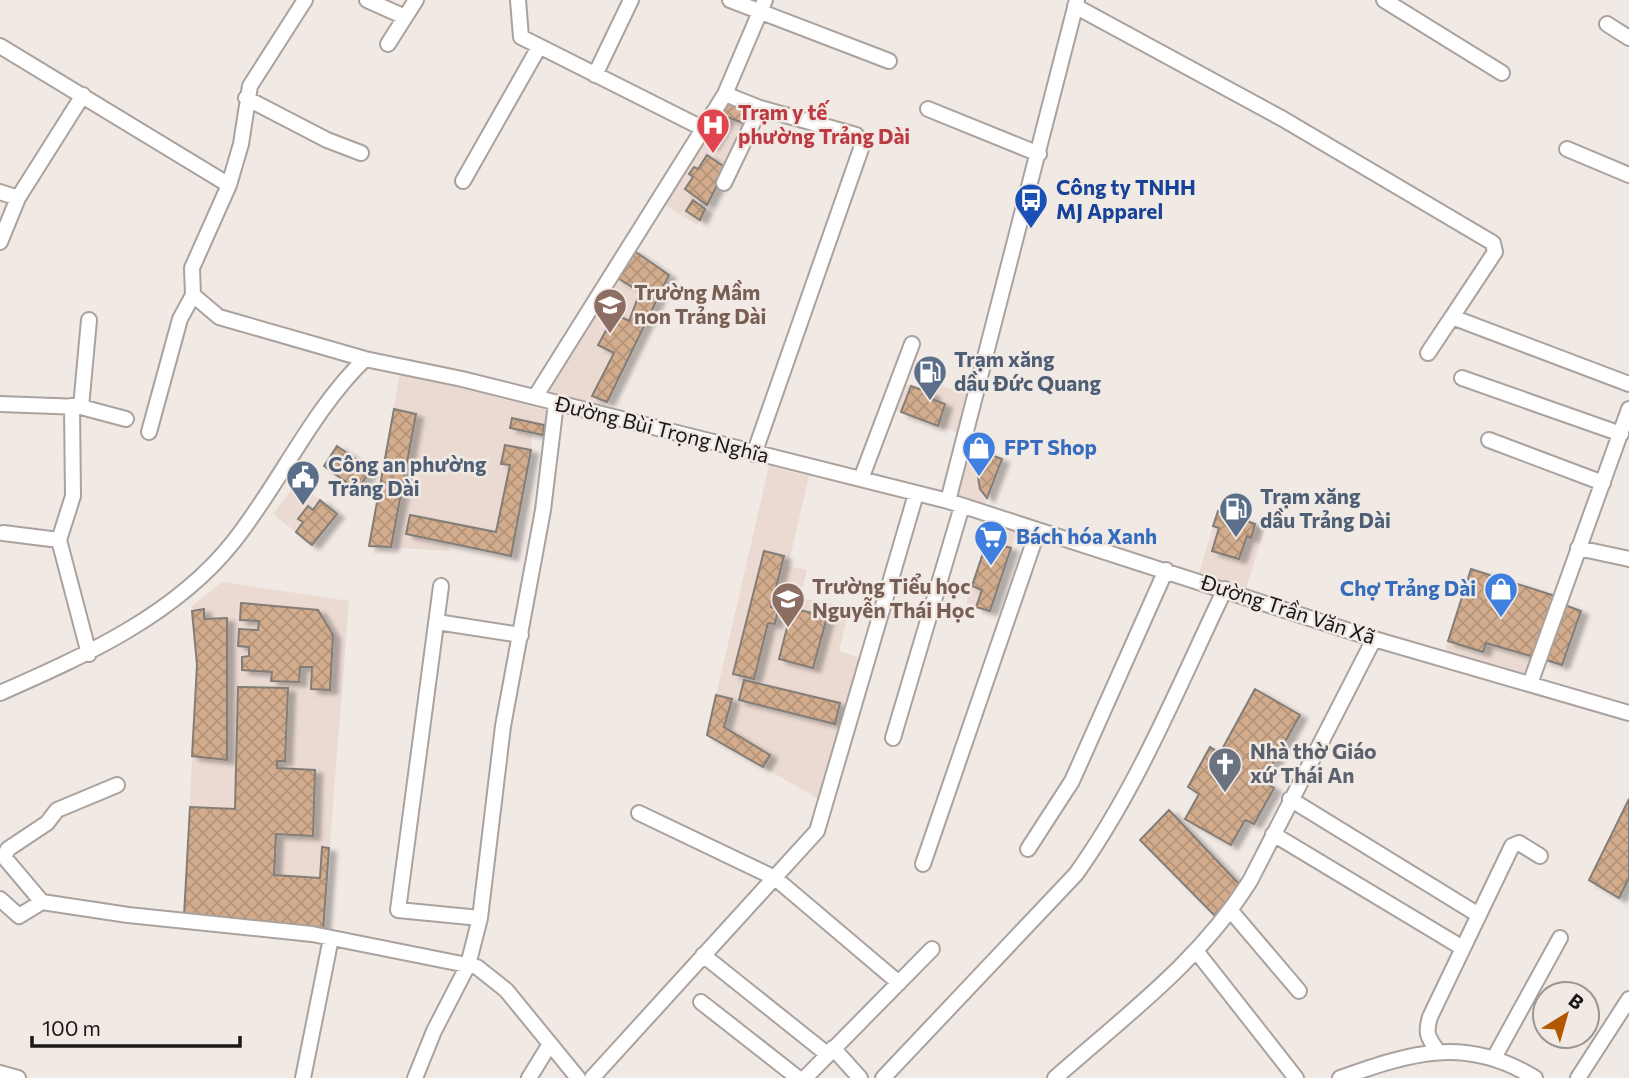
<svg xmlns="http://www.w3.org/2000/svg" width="1629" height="1078" font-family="Commissioner,sans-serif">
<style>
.built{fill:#eadad2}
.building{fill:url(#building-cross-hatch);stroke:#837d78;stroke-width:2;filter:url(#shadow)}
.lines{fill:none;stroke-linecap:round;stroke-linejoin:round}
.minor-casing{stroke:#a9a29e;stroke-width:18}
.minor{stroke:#fff;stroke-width:14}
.labels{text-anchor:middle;stroke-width:5;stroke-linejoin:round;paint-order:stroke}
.health-label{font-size:21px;font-weight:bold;fill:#be3a42;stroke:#f1e9e4;text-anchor:start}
.transit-label{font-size:21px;font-weight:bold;fill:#164399;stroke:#f1e9e4;text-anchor:start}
.education-label{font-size:21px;font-weight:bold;fill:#785e54;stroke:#f1e9e4;text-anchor:start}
.service-label{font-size:21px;font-weight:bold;fill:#4e5e75;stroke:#f1e9e4;text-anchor:start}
.street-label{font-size:21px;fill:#1b1817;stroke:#f1e9e4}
.shop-label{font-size:21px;font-weight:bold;fill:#366cbe;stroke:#f1e9e4;text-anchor:start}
.worship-label{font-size:21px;font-weight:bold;fill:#5b616d;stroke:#f1e9e4;text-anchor:start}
</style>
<defs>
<pattern id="building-cross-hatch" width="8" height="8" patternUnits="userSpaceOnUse" patternTransform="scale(1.75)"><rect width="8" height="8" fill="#d2ac8c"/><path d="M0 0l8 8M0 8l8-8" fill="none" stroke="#b49378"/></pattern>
<filter id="shadow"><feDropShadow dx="7" dy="4" stdDeviation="2" flood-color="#0004"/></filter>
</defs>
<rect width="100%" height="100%" fill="#f1e9e4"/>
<path class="built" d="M 727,100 L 754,111 L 697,225 L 663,204 Z
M 633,250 L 669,275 L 604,408 L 544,392 Z
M 400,373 L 550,411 L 547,435 L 532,433 L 530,464 L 511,556 L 450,543 L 448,551 L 369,546 Z
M 902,383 L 933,394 L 937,384 L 967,395 L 958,433 L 892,409 Z
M 971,447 L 1002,459 L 985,505 L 958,496 Z
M 769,466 L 809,476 L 788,566 L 807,570 L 800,598 L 850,607 L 839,651 L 861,658 L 822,801 L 707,735 Z
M 297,482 L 337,514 L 312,545 L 273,514 Z
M 1218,511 L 1265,528 L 1246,588 L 1199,573 Z
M 993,524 L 1017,531 L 990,611 L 966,603 Z
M 1471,569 L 1555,596 L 1528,675 L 1445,651 Z
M 222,582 L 349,601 L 323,931 L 184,916 L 197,665 L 192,606 Z"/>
<path class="building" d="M 727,100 L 754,111 L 747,124 L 718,114 Z
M 718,114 L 728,117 L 711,146 L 702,140 Z
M 707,155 L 726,168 L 707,205 L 685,189 L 693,177 L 689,174 L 694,167 L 698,169 Z
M 693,200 L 705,209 L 700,220 L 686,211 Z
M 633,250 L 669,275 L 607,402 L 592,396 L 614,353 L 598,345 L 615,314 L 629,321 L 640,292 L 616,277 Z
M 911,386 L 933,394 L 932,399 L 945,404 L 938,426 L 901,412 Z
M 394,409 L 416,414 L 391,547 L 369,546 Z
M 512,418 L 544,425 L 543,435 L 510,428 Z
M 505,445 L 531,450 L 511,556 L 406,534 L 410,515 L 496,532 L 510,465 L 501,464 Z
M 337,446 L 371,470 L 357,490 L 324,466 Z
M 986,453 L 1002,459 L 987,498 L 980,489 L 978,477 Z
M 320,500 L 337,514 L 312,545 L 296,532 L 303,522 L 298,519 L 308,506 L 313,510 Z
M 1218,511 L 1255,524 L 1251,538 L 1247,536 L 1239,559 L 1212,551 L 1219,528 L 1213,526 Z
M 987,541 L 1011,548 L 990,611 L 976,607 L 982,590 L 972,586 Z
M 764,551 L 784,556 L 771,607 L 778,609 L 775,624 L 768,623 L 754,679 L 733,674 Z
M 1471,569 L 1555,596 L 1534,657 L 1486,643 L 1483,652 L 1448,641 Z
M 241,603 L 318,610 L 333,635 L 330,690 L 311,689 L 312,667 L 300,667 L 299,682 L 271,681 L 272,672 L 242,670 L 242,657 L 249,656 L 249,647 L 238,646 L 239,629 L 258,630 L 259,621 L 240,620 Z
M 1565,605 L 1581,611 L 1562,665 L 1543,659 Z
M 792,608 L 827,617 L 813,668 L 779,659 Z
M 204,609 L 204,619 L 227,618 L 227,760 L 192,756 L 197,665 L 192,611 Z
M 744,680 L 840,703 L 835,724 L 739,700 Z
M 238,687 L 288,688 L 285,761 L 277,761 L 277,768 L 315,770 L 313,836 L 276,834 L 274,875 L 320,878 L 322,847 L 329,848 L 323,931 L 184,916 L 190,807 L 235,809 Z
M 1255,689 L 1300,715 L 1263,781 L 1274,788 L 1254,824 L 1245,820 L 1231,845 L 1185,819 L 1199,794 L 1188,787 L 1210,747 L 1220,753 Z
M 716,695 L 732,699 L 724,727 L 770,755 L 763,767 L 707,735 Z
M 1629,799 L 1629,878 L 1619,898 L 1589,880 Z
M 1169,810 L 1241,886 L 1218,919 L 1140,840 Z"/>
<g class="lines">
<g class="minor-casing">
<path id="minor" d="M 367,0 L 405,17
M 518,0 L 521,37 L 704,129
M 730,0 L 889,61
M 1384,0 L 1502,73
M 1075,6 L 1283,119 L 1493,243 L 1495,252 L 1452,317 L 1629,384
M 1607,24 L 1629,38
M 388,44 L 416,0
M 0,46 L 229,185 L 192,268 L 193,295 L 219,317 L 365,359
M 595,75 L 631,0
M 725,94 L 760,108 L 856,135 L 863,143 L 754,454
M 246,98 L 327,140 L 361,153
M 928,109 L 1039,154
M 1567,149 L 1629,175
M 463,181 L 539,47
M 724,183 L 760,108
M 229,185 L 241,144 L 250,86 L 305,0
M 0,192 L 18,198 L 83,95
M 0,242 L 18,198
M 1428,353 L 1452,317
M 1462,378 L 1621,434
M 535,397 L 725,94 L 765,0
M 0,404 L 81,407 L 126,419
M 72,406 L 73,496 L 59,540 L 89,654
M 81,407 L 89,320
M 149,432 L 180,319 L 193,295
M 1489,440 L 1603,483
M 861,479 L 912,344
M 948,501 L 1077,0
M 3,533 L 59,540
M 1578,548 L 1629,559
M 441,586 L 398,910 L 480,918
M 437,622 L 521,635
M 1530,684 L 1629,409
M 0,693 C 84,656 176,615 234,541 C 280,483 312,410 365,359 L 462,379 L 948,501 L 1374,639 L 1629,713
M 893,738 L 962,506
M 1290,799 L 1477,914
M 639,813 L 775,878 L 899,983
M 1273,834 L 1461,947
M 1028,849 L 1072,781 L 1166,570
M 923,864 L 1038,530
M 0,899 L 19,916 L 42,902 L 128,915 L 312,934 L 477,967 L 506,990 L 578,1078
M 42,902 L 4,857 L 8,849 L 47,823 L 57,810 L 117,785
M 1231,911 L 1299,991
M 1197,952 L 1296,1078
M 703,955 L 827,1054
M 701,1002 L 798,1078
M 833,1048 L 860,1078
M 1437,1050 C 1428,1038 1425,1033 1430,1017 L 1512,846 L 1519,843 L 1540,856
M 1494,1058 L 1560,938
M 0,1073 L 18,1078
M 303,1078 L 331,938
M 415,1078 L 434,1031 L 468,965 L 480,918 L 503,726 L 543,510 L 556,403
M 529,1078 L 550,1044
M 592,1078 L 817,831 L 916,494
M 805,1078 L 932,949
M 883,1078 L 1076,874 C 1138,787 1179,685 1225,589
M 1055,1078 C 1126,1015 1199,962 1250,881 L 1374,639
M 1340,1078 C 1411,1053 1465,1035 1535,1078
M 1578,1078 L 1629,999"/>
</g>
<use href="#minor" class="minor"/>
</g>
<defs>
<g id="hospital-pin" transform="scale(1.75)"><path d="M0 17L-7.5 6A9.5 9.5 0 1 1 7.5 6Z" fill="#e0444e" stroke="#f1e9e4"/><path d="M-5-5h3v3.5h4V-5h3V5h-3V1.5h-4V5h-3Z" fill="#fff"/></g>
<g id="bus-pin" transform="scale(1.75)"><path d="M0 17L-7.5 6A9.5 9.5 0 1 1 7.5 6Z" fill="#1a4fb4" stroke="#f1e9e4"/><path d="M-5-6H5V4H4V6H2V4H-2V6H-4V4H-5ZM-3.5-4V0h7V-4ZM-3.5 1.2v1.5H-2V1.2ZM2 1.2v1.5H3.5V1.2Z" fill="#fff"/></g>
<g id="school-pin" transform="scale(1.75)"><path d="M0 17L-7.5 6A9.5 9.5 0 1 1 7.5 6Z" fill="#8d6e63" stroke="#f1e9e4"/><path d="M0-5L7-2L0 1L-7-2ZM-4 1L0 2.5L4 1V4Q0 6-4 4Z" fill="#fff"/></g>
<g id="fuel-pin" transform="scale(1.75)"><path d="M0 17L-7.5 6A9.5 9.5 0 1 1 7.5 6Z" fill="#5c6f8a" stroke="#f1e9e4"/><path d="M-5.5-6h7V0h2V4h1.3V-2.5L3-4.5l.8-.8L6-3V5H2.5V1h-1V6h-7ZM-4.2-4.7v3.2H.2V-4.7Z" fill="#fff"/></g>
<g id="shop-pin" transform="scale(1.75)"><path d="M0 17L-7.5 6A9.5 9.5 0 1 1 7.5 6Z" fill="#3f7fe0" stroke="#f1e9e4"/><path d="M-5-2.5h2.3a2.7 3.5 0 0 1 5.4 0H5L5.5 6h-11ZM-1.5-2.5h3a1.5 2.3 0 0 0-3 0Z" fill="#fff"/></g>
<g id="civic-pin" transform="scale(1.75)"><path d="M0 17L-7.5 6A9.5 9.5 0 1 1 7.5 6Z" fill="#5c6f8a" stroke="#f1e9e4"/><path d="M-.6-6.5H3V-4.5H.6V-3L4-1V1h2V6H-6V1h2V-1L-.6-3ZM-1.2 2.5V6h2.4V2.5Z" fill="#fff"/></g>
<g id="supermarket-pin" transform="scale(1.75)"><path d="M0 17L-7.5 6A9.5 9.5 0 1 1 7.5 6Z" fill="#3f7fe0" stroke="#f1e9e4"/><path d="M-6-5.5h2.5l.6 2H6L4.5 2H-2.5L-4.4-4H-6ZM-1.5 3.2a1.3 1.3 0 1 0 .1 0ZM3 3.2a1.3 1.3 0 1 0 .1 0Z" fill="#fff"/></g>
<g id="church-pin" transform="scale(1.75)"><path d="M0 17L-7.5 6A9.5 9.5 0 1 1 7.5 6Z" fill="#6b7280" stroke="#f1e9e4"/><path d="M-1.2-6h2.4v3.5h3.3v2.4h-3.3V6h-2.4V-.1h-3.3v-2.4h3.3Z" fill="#fff"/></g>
</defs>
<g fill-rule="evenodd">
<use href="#hospital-pin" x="713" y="125"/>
<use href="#bus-pin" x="1031" y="200"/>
<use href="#school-pin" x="610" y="305"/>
<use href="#fuel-pin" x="930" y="372"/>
<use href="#shop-pin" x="979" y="448"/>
<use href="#civic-pin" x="303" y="477"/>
<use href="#fuel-pin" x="1236" y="509"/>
<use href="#supermarket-pin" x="991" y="537"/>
<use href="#shop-pin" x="1501" y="589"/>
<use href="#school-pin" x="788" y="599"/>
<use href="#church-pin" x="1225" y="764"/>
</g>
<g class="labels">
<g class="health-label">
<text x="738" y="120">Trạm y tế<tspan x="738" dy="24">phường Trảng Dài</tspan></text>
</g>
<g class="transit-label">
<text x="1056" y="195">Công ty TNHH<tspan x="1056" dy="24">MJ Apparel</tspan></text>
</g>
<g class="education-label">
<text x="634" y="300">Trường Mầm<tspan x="634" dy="24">non Trảng Dài</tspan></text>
<text x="812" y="594">Trường Tiểu học<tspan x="812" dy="24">Nguyễn Thái Học</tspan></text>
</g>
<g class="service-label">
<text x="954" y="367">Trạm xăng<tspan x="954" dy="24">dầu Đức Quang</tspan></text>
<text x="328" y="472">Công an phường<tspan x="328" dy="24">Trảng Dài</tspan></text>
<text x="1260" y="504">Trạm xăng<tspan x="1260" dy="24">dầu Trảng Dài</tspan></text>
</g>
<g class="street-label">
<text transform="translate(662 430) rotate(14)" y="7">Đường Bùi Trọng Nghĩa</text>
<text transform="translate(1288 610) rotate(18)" y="7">Đường Trần Văn Xã</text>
</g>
<g class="shop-label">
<text x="1004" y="455">FPT Shop</text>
<text x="1016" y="544">Bách hóa Xanh</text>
<text x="1476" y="596" text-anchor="end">Chợ Trảng Dài</text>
</g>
<g class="worship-label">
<text x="1250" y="759">Nhà thờ Giáo<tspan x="1250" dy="24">xứ Thái An</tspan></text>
</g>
</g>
<g transform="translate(1566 1015) rotate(37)"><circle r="33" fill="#f1e9e4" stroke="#9b9592" stroke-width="2"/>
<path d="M0-5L12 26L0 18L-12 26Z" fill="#b35600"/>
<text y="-10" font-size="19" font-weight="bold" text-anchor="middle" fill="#1b1817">B</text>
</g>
<path d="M32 1036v10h208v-10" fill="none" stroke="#1b1817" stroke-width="3.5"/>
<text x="42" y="1036" font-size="21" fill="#1b1817" stroke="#f1e9e4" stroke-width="5" paint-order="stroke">100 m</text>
</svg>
